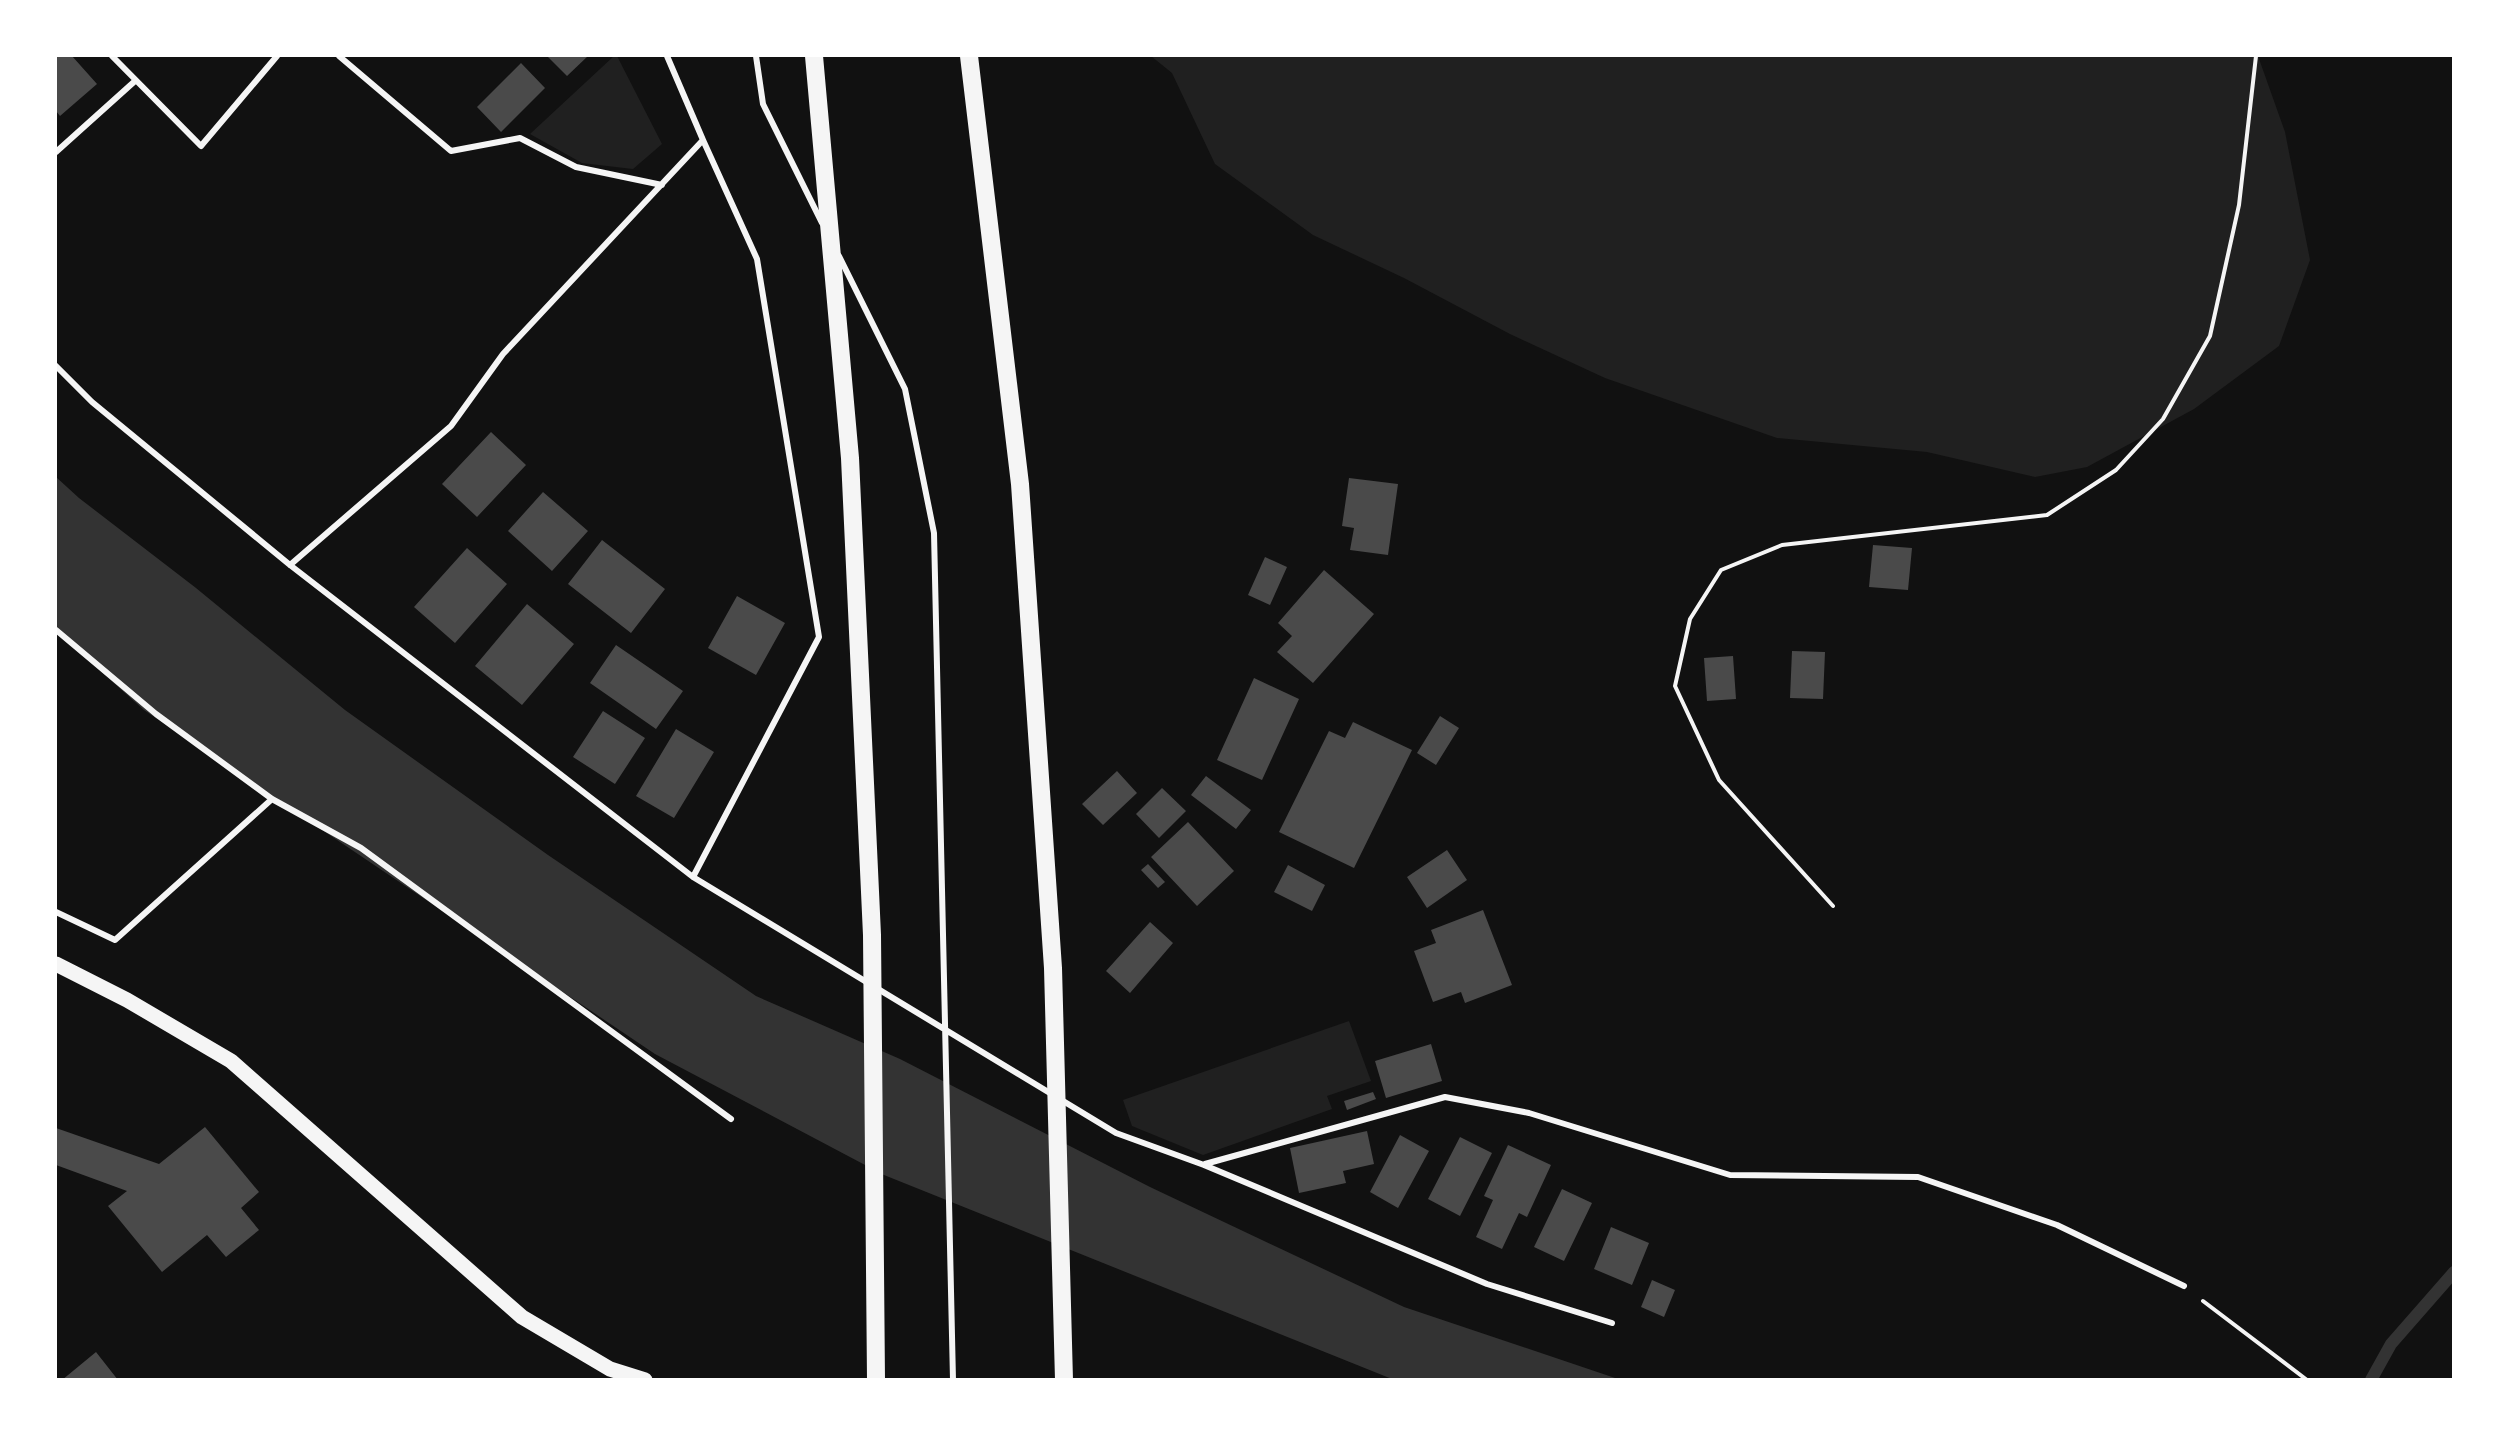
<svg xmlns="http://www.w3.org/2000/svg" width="2509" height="1435" font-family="'Work Sans',sans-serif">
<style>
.green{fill:#202020}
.water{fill:#333}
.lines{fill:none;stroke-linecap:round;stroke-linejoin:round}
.stream{stroke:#333;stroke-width:12}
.building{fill:#4a4a4a}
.path{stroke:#f5f5f5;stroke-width:4}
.minor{stroke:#f5f5f5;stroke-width:6}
.primary{stroke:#f5f5f5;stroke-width:15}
.motorway{stroke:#f5f5f5;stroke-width:18}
</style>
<rect width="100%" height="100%" fill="#111"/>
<path class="green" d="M 614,56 L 617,56 L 662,144 L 633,169 L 582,163 L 530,134 Z
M 1151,56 L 2258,56 L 2285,132 L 2310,260 L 2279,346 L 2194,409 L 2087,467 L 2035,477 L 1927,452 L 1777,438 L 1605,378 L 1510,334 L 1404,278 L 1313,235 L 1215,164 L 1172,73 Z
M 1349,1021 L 1371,1081 L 1327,1096 L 1332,1109 L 1203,1155 L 1132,1126 L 1123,1100 Z"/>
<path class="water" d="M 56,477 L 79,498 L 196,588 L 345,710 L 548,855 L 756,996 L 900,1059 L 1150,1187 L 1404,1307 L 1618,1379 L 1392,1379 L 884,1175 L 655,1054 L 144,710 L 56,631 Z"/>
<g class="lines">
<path class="stream" d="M 2371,1380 L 2391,1344 L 2454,1272"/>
</g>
<path class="building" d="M 56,56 L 72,56 L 97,84 L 60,116 L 56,111 Z
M 547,56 L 588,56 L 567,76 Z
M 521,63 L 545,88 L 501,132 L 477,107 Z
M 491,432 L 526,465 L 477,517 L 442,484 Z
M 1349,478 L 1398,484 L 1388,555 L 1350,550 L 1354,528 L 1342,526 Z
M 543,492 L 588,531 L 552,571 L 508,531 Z
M 602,540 L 665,589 L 631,633 L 568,584 Z
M 1873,545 L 1912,548 L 1908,590 L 1869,587 Z
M 467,548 L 507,584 L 455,643 L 414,607 Z
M 1265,557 L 1287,567 L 1270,605 L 1248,595 Z
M 1324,570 L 1374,614 L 1313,683 L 1277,652 L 1292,636 L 1278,623 Z
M 737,596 L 785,623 L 756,675 L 708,648 Z
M 527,604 L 574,644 L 522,705 L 475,666 Z
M 616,645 L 683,691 L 656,729 L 590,683 Z
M 1792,651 L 1825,652 L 1823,699 L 1790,698 Z
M 1733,656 L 1736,699 L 1707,701 L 1704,658 Z
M 1254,678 L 1299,699 L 1262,780 L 1217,760 Z
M 603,711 L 645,738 L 615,784 L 573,757 Z
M 1440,716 L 1459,728 L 1436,765 L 1417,753 Z
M 1353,722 L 1412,750 L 1354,868 L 1279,832 L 1329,731 L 1345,738 Z
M 676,729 L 714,752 L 674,818 L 636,796 Z
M 1117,771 L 1137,793 L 1103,825 L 1082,804 Z
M 1206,776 L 1251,810 L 1236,829 L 1191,795 Z
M 1162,788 L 1186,811 L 1159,838 L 1136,814 Z
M 1188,822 L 1234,871 L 1197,906 L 1151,857 Z
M 1447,850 L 1467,880 L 1427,908 L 1407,877 Z
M 1148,864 L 1165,882 L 1158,888 L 1141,870 Z
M 1288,865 L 1325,885 L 1312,911 L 1274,892 Z
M 1483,910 L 1512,985 L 1465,1003 L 1461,992 L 1433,1002 L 1414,951 L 1436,943 L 1431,930 Z
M 1150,922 L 1173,943 L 1130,993 L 1106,971 Z
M 1431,1044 L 1442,1081 L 1386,1098 L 1375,1061 Z
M 1373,1092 L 1376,1099 L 1347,1110 L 1344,1101 Z
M 205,1127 L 259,1192 L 241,1208 L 259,1230 L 226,1257 L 207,1235 L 162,1272 L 108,1206 L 127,1191 L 56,1165 L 56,1128 L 159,1164 Z
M 1367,1131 L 1374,1164 L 1343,1171 L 1346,1183 L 1299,1193 L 1290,1148 Z
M 1400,1135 L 1429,1151 L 1398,1208 L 1370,1192 Z
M 1460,1137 L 1492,1153 L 1460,1216 L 1428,1199 Z
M 1508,1145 L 1551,1165 L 1527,1217 L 1519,1213 L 1502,1249 L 1476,1237 L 1493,1200 L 1484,1196 Z
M 1562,1189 L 1592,1203 L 1564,1261 L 1534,1247 Z
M 1611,1227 L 1649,1243 L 1632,1285 L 1594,1269 Z
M 1652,1280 L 1675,1290 L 1664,1317 L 1641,1307 Z
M 96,1352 L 118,1380 L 62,1380 Z"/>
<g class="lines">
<path class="path" d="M 1833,906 L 1719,780 L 1675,686 L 1690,619 L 1721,570 L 1782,545 L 2047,515 L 2116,470 L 2163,419 L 2210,336 L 2239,205 L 2256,56
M 2203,1301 L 2307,1380"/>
<path class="minor" d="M 112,56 L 201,146 L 277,56
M 339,56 L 451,151 L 520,138 L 576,167 L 662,185
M 756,56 L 763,104 L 822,223
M 56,152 L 135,81
M 839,256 L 905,389 L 934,533 L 953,1380
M 56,366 L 92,402 L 290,565 L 693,877 L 1116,1133 L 1204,1165 L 1487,1284 L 1612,1323
M 290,565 L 451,426 L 503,354 L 703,140 L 667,56
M 56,630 L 156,714 L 272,799 L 361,848 L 731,1119
M 693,877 L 819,637 L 757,259 L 703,140
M 56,912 L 115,940 L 272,799
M 1205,1164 L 1445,1097 L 1529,1113 L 1730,1175 L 1918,1177 L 2057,1225 L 2184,1286"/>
<path class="primary" d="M 56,964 L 127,1000 L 231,1061 L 522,1317 L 610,1369 L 645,1380"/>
<path class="motorway" d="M 814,56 L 850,458 L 872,935 L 876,1380
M 969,56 L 1020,484 L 1053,968 L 1064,1380"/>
</g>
<rect width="2509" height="1435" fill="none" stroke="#ffffff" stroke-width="114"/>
</svg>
